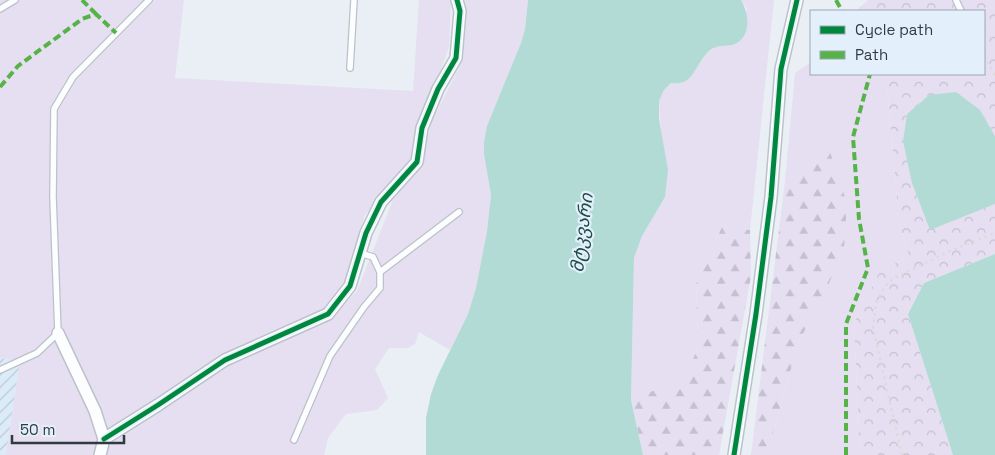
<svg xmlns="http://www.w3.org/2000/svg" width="995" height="455" font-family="'Space Grotesk','Noto Sans Georgian',sans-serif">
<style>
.industrial{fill:url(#industrial-furrows)}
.green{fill:#e5dff1}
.forest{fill:url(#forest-firs)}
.park{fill:url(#park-crowns)}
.water{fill:#b2dbd6}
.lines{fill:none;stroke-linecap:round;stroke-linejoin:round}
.service-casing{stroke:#bbc2c8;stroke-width:8}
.minor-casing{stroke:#bbc2c8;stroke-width:14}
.path{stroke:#d9dbdc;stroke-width:2.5;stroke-dasharray:2.5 4;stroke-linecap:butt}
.service{stroke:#fcfdfe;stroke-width:5.5}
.minor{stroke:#fcfdfe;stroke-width:11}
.quiet{stroke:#56b347;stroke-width:4;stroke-dasharray:8 4;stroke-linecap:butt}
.cycleway-casing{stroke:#e3effb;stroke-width:8}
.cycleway{stroke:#00873e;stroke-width:5}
.labels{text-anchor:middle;stroke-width:4.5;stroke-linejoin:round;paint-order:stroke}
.water-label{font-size:18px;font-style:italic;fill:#1e4d47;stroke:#e3effb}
</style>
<defs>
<pattern id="industrial-furrows" width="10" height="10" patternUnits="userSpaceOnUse" patternTransform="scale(1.25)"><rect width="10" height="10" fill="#dcebf8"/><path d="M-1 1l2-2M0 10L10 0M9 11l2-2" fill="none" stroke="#bdcad6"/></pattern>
<pattern id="forest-firs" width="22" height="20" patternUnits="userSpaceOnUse" patternTransform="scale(1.25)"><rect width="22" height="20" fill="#e5dff1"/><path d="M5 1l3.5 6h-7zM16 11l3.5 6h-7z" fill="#c5c0d0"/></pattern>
<pattern id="park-crowns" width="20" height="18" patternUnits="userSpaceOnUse" patternTransform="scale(1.25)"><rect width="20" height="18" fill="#e5dff1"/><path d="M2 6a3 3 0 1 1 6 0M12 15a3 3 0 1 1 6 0" fill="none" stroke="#c5c0d0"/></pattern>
</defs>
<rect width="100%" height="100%" fill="#e9eff5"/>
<path class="industrial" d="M 0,358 L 20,361 L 6,455 L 0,455 Z"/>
<path class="green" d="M 0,0 L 184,0 L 175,78 L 413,91 L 419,0 L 451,0 L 449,47 L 435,86 L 418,123 L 418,130 L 410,166 L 380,197 L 365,215 L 346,281 L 322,311 L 331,317 L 357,291 L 393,200 L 420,166 L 432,121 L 463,60 L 467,13 L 465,0 L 528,0 L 525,29 L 521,43 L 487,126 L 487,170 L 491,195 L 487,231 L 476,288 L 468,314 L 450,350 L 419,332 L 415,344 L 408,348 L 389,348 L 375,369 L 388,398 L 377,410 L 346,414 L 328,438 L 324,455 L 6,455 L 20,361 L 0,358 Z
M 741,0 L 774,0 L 750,230 L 722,227 L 696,284 L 698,348 L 684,378 L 631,400 L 634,258 L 642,236 L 665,197 L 659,101 L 664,90 L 671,83 C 695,87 694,61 711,50 C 719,44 729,46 738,42 L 747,9 Z
M 811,62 L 811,74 L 886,74 L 899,223 L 909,256 L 880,271 L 854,323 L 860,455 L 767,455 L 799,340 L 818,309 L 830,153 L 809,168 L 785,181 L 795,73 Z"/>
<path class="forest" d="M 830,152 L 847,203 L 844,248 L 818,309 L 799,340 L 767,455 L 751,455 L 785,181 L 809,168 Z
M 722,227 L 750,230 L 751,276 L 719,455 L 643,455 L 631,400 L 684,378 L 698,348 L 696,284 Z"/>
<path class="park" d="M 868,0 L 995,0 L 995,136 L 980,110 L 929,95 L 907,114 L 903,141 L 977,210 L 995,204 L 995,254 L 924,283 L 908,314 L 953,455 L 860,455 L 854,323 L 880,271 L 909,256 L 899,223 L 886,74 L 984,74 L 984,11 L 856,11 Z"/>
<path class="water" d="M 528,0 L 741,0 C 749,13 752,36 735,44 C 726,47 717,44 709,51 C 694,65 694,87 671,83 L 664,90 L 659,101 L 659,119 L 668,170 L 665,197 L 642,236 L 634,258 L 631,400 L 643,455 L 426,455 L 426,418 L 431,394 L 438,375 L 468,314 L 476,288 L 487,231 L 491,195 L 484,154 L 484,142 L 487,126 L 521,43 L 525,29 Z
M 956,92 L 980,110 L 995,136 L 995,204 L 930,230 L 912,183 L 903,141 L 907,114 L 929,95 Z
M 995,254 L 995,455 L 953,455 L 908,314 L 924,283 Z"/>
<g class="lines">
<g class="service-casing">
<path id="service" d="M 956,0 L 961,11
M 0,9 L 15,0
M 350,68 L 354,0
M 380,272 L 459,212
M 0,370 L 37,353 L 58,333 L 53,197 L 54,109 L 73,77 L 149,0
M 294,440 L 330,356 L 364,307 L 380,288 L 380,272 L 373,257 L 360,253"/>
</g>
<g class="minor-casing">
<path id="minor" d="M 58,333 L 95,411 L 104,439 L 100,455
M 104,439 L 158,405 L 225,360 L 328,314 L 350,286 L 366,233 L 381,202 L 417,162 L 422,128 L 438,89 L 456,58 L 460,11 L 457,0
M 734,455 L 756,314 L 771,197 L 781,69 L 797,0"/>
</g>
<path class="path" d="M 984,56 L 995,75
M 902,455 L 873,328 L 876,303 L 885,286 L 894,278 L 948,252 L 995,233"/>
<use href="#service" class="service"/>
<use href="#minor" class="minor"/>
<path class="quiet" d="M 82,0 L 96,14
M 836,0 L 842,11
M 0,87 L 18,66 L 82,19 L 96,14 L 116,33
M 846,455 L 846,324 L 868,268 L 859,219 L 853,137 L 870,74"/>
<g class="cycleway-casing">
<path id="cycleway" d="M 104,439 L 158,405 L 225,360 L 328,314 L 350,286 L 366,233 L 381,202 L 417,162 L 422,128 L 438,89 L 456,58 L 460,11 L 457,0
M 734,455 L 756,314 L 771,197 L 781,69 L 797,0"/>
</g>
<use href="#cycleway" class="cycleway"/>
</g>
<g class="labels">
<g class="water-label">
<text transform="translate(582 233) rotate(-83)" y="6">მტკვარი</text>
</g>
</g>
<rect x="810" y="10" width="175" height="65" fill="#e3effb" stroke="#9ca7b1"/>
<rect x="820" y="26" width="25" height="8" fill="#00873e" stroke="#9ca7b1"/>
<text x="855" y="35" font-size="15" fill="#323a41">Cycle path</text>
<rect x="820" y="51" width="25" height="8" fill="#56b347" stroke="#9ca7b1"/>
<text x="855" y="60" font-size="15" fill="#323a41">Path</text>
<path d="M12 435v8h112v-8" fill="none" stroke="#323a41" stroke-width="2.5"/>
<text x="20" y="435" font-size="15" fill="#323a41" stroke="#e3effb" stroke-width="4" paint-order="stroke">50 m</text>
</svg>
